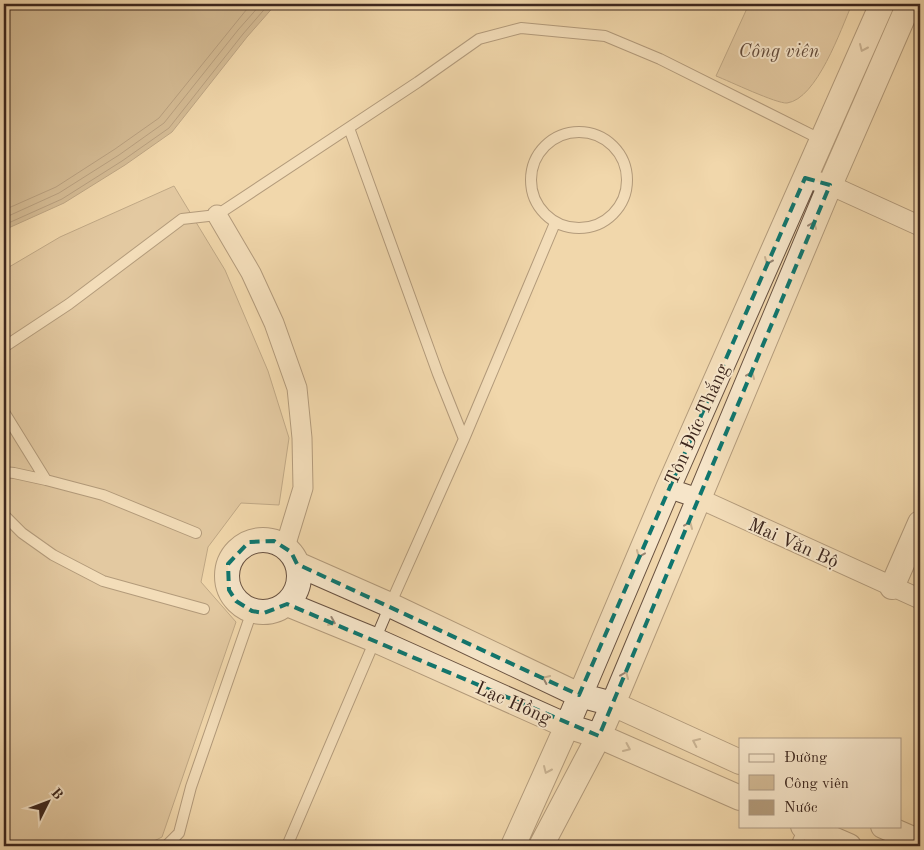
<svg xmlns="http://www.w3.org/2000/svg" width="924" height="850" font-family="'Old Standard TT',serif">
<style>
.green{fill:#d2b994;stroke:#877058}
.water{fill:#b39b7b;stroke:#836c55}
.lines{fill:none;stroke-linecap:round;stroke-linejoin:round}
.shore{stroke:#78604c;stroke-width:1}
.service-casing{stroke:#695241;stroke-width:12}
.minor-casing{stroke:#695241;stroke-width:21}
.tertiary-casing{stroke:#695241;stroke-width:26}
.service{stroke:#f6e5c9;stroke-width:10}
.minor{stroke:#f6e5c9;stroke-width:19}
.tertiary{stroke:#f6e5c9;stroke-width:24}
.oneway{stroke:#998673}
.marked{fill:none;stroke:#0f766e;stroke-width:4;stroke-dasharray:10 6;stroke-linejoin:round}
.labels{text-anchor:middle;stroke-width:4;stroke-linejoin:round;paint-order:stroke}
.park-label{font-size:19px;font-style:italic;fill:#624b3b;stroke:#f6e5c9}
.street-label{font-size:19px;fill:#3c261d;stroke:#f6e5c9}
</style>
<rect width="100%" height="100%" fill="#f1d7ac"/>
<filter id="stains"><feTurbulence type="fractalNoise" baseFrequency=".004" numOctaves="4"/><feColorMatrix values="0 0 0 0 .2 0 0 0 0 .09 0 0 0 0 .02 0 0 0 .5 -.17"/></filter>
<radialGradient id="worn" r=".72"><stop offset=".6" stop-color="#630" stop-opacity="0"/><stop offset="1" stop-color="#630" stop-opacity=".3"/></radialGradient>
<path class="green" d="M 749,4 L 852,4 C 841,29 817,99 787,103 C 777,104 729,81 716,76 Z
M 174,186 L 225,270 L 268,371 L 289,438 L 279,505 L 241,503 L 208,547 L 201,582 L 236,622 L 162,837 L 144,846 L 4,846 L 4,270 L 60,237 Z"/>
<path class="water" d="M 4,4 L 276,4 L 247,37 L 172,132 L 125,165 L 64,203 L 4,230 Z"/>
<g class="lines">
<path class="shore" d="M 4,210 L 56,187 L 115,149 L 159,118 L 251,4
M 4,218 L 59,193 L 119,155 L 164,123 L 238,30 L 261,4
M 4,225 L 62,199 L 122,161 L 169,128 L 243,34 L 269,4"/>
<g class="service-casing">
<path id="service" d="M 349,128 L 438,374 L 464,439
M531 180a48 48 0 1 1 96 0a48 48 0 1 1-96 0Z
M 4,347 L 69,304 L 182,219 L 217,215 L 418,82 L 479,39 L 521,28 L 605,36 L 660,59 L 822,140
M 4,412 L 46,480
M 4,472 L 14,473 L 46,480 L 103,495 L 196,533
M 4,515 L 22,533 L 53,555 L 103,581 L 204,609
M 166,846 L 179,833 L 191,787 L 252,611
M 287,846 L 390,605 L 464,439 L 555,223
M 796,846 L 804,827"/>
</g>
<g class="minor-casing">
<path id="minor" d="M 805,178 L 830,185 L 920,226
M 217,215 L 251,273 L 274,323 L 297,388 L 302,438 L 303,488 L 285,547
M 668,488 L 700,499 L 920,599"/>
</g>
<g class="tertiary-casing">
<path id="tertiary" d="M227 576a36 36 0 1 1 72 0a36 36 0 1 1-72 0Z
M 297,564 L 390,605 L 579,695 L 613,704 L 740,762
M 892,587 L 920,523
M 287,604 L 375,640 L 567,726 L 599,736 L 740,798
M 803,826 L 849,846
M 883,826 L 920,842
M 513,846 L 567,726 L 668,488 L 882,4
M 541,846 L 599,736 L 613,704 L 830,185 L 909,4"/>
</g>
<use href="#service" class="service"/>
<use href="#minor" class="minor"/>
<use href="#tertiary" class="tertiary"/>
</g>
<defs><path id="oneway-chevron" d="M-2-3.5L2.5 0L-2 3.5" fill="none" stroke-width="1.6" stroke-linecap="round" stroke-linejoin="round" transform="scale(1.25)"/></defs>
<g class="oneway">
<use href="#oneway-chevron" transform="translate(863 48) rotate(114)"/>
<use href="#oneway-chevron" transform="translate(813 225) rotate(-67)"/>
<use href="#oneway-chevron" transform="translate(768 261) rotate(114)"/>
<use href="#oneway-chevron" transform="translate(751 375) rotate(-67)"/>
<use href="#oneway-chevron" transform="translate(689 525) rotate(-67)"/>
<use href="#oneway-chevron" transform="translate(640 554) rotate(113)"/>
<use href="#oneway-chevron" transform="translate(332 622) rotate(23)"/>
<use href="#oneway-chevron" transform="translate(625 675) rotate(-67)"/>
<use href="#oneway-chevron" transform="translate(546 679) rotate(-155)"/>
<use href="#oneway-chevron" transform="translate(696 742) rotate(-155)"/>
<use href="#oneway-chevron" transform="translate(627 748) rotate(24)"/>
<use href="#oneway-chevron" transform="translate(547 770) rotate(114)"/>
</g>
<path d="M0 0H924V850H0ZM 805,178 L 830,185 L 599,736 L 287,604 L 264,613 L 252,611 L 236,601 L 229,590 L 228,564 L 249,542 L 274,541 L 291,552 L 297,564 L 579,695 Z" fill="#f1d7ac" fill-opacity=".55" fill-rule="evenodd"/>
<path class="marked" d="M 805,178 L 830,185 L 599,736 L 287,604 L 264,613 L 252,611 L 236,601 L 229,590 L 228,564 L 249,542 L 274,541 L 291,552 L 297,564 L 579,695 Z"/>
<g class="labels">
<g class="park-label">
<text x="779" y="57">Công viên</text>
</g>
<g class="street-label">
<text transform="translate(696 424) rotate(-66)" y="7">Tôn Đức Thắng</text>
<text transform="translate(794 542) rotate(24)" y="7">Mai Văn Bộ</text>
<text transform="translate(514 702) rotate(24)" y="7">Lạc Hồng</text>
</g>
</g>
<rect width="924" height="850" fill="none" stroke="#f1d7ac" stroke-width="20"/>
<rect x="5" y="5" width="914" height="840" fill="none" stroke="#3c261d" stroke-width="2.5"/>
<rect x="10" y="10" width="904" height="830" fill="none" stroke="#3c261d"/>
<rect x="739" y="738" width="162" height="90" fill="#f6e5c9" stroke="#ac9984"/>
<rect x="749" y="754" width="25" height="8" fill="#f6e5c9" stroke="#ac9984"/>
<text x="784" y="762" font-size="15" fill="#3c261d">Đường</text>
<rect x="749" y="775" width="25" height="15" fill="#d2b994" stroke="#ac9984"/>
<text x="784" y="788" font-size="15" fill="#3c261d">Công viên</text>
<rect x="749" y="800" width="25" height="15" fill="#b39b7b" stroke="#ac9984"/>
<text x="784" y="812" font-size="15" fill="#3c261d">Nước</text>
<g transform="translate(48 802) rotate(48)" stroke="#f6e5c9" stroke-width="4" paint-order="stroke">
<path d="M0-4L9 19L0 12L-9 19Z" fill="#3c261d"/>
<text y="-8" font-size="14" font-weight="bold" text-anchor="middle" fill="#3c261d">B</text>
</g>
<rect width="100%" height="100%" filter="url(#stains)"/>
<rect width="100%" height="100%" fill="url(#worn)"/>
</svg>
